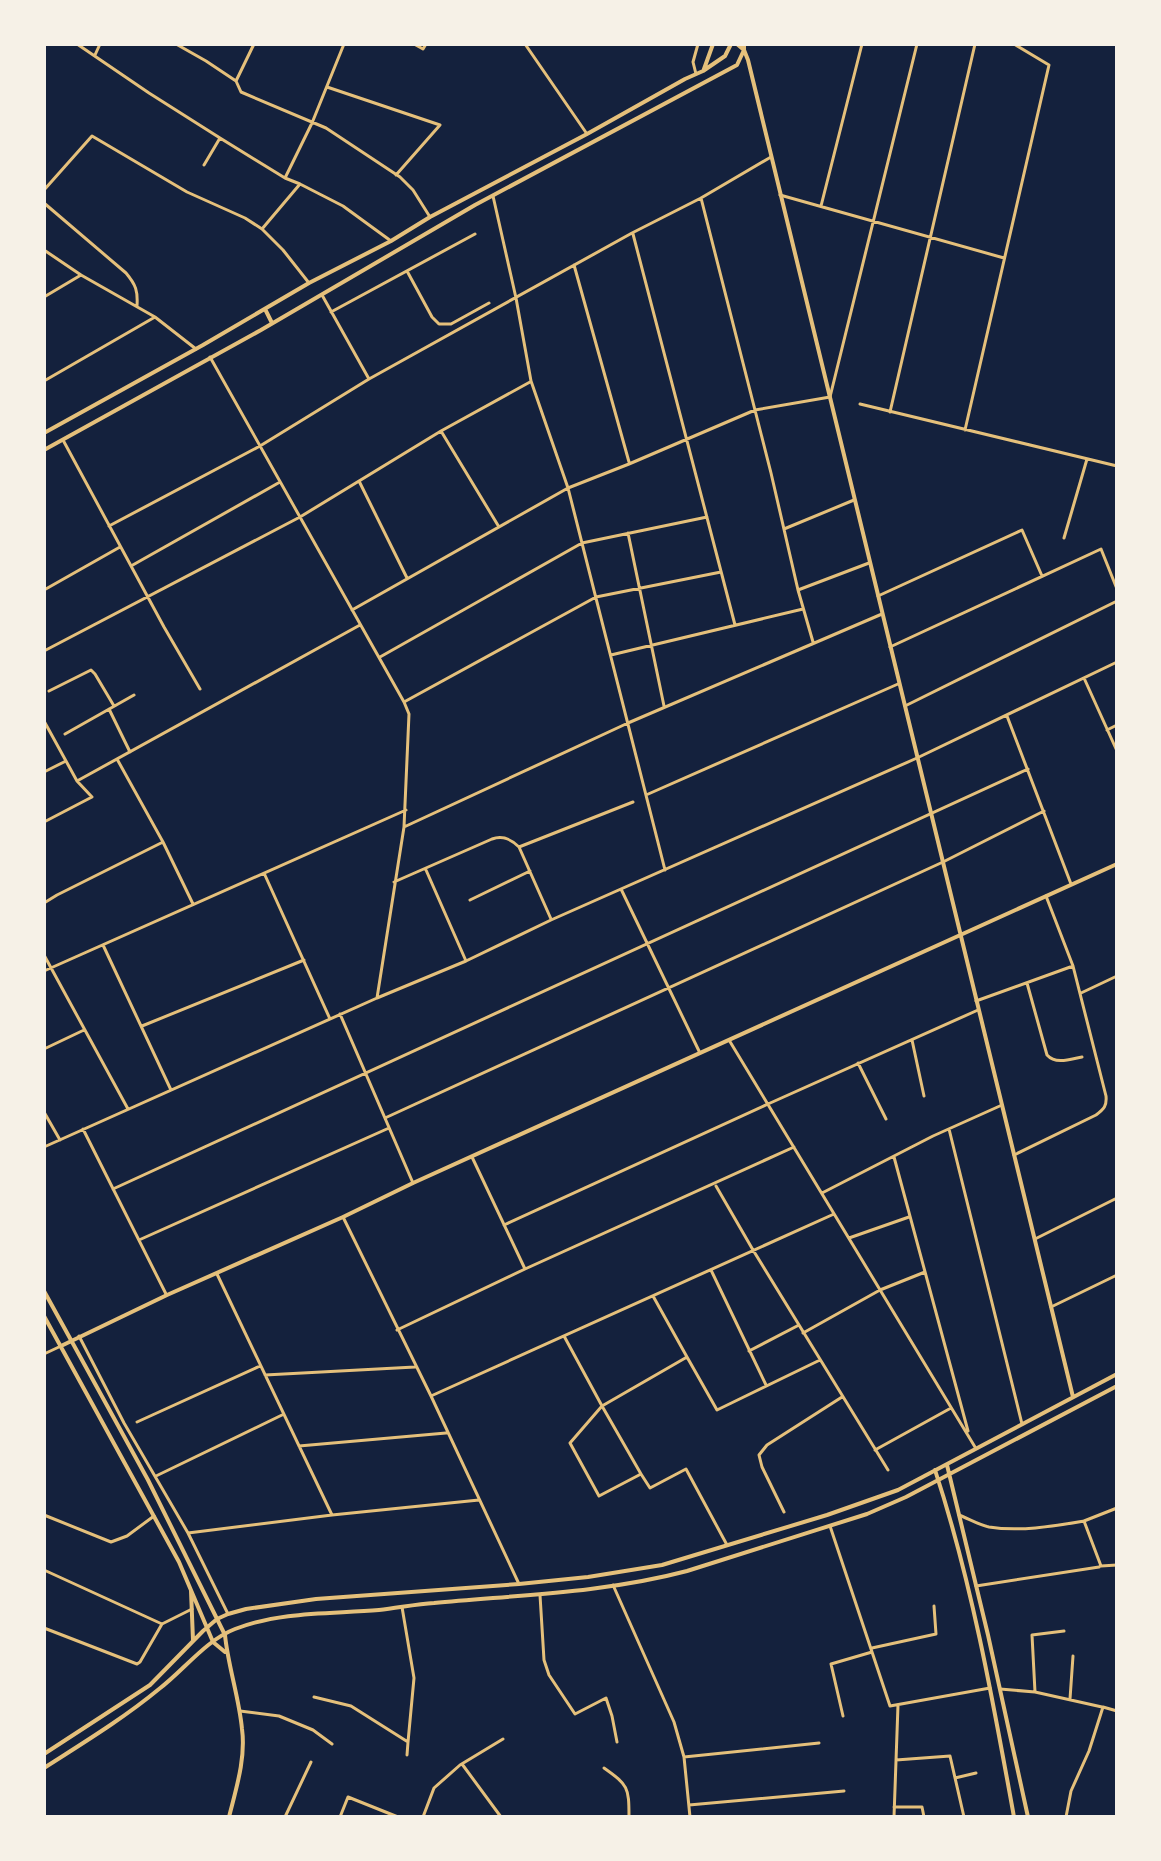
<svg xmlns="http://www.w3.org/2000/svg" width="1161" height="1861" font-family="'Playfair Display',serif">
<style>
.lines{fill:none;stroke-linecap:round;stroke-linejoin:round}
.minor{stroke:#e5c07b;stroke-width:3}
.tertiary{stroke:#e5c07b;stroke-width:4}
</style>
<rect width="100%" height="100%" fill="#14213d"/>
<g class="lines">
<path class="minor" d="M 77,44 L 149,93 L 220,138 L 285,178 L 300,184 L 343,206 L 391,241
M 176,44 L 206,61 L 236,81 L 241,92 L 326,128 L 400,177 L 413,190 L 430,217
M 414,44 L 423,49 L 426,44
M 525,44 L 587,134
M 95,55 L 100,44
M 696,74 L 693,62 L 698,44
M 236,81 L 254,44
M 327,87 L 440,125 L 396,175
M 204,165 L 220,138
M 285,178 L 312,123 L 344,44
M 44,190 L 92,136 L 187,192 L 245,218 L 262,229 L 283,250 L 309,283
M 780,195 L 1004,258
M 493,196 L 516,298 L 531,381 L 568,488 L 665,870
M 701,198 L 771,473 L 798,590 L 813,642
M 44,203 L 126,273 C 136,285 138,291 137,306
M 821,206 L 862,44
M 262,229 L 300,184
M 633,234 L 735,625
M 44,250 L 81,275 L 44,297
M 574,265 L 629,462
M 407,271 L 432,317 L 439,324 L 451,324 L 489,303
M 81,275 L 155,317 L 196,349
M 322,295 L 369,379
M 331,312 L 475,234
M 210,357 L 404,702 L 409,714 L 404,827 L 377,998
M 44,381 L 155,317
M 860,404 L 1117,466
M 890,412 L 975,44
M 965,430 L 1049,65 L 1014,44
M 441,431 L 499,527
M 63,440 L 164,627 L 200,689
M 359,481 L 407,578
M 109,526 L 260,446 L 369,379 L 632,233 L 701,198 L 771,157
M 784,529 L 854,500
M 628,533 L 664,706
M 1064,538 L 1087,459
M 131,566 L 280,482
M 44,590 L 120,547
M 798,590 L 869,563
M 878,596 L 1022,530 L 1042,576
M 352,610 L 568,488 L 629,464 L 755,410 L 830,397 L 917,44
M 890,647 L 1101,549 L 1117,589
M 44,651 L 300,517 L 441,431 L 530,382
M 611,655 L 803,609
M 380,657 L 582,543 L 707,517
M 1084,678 L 1117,751
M 49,691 L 91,670 L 95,674 L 114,706
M 404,702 L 596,597 L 721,572
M 905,706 L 1117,601
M 109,709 L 130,752
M 1007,716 L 1071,884
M 44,721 L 77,781 L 92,797 L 44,822
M 1107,730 L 1117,725
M 65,734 L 134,695
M 117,759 L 163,842 L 193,904
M 44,772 L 66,761
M 77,781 L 360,625
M 646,795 L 898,684
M 404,827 L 628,723 L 882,614
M 519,847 L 633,802
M 426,870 L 466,961
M 264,873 L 330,1019
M 394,882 L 492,839 C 503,835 511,839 519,847 L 551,919
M 621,889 L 699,1051
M 470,900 L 530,871
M 44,903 L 57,895 L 161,843
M 103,945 L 171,1090
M 44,955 L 128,1109
M 44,971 L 406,810
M 1027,983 L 1047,1055 C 1056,1065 1071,1059 1082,1057
M 1081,993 L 1117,976
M 976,1001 L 1073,966
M 340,1014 L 413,1183
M 142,1026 L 304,960
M 729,1040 L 975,1447
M 912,1040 L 924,1096
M 44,1049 L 84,1030
M 858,1063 L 886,1119
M 44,1112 L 60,1140
M 385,1118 L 943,862 L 1044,811
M 83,1129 L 166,1294
M 949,1129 L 1022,1424
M 44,1147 L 377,998 L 466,961 L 551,920 L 917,758 L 1117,662
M 1014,1155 L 1096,1115 C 1104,1109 1107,1106 1106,1096 L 1073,966 L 1046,896
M 472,1157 L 525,1269
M 894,1157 L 968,1431
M 716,1186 L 753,1250 L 888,1470
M 113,1189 L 1028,769
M 822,1193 L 933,1136 L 1002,1105
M 343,1217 L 431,1396 L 519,1584
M 504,1225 L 768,1104 L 978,1010
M 849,1238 L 909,1217
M 1035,1239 L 1117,1198
M 139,1240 L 389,1128
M 711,1270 L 766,1385
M 217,1274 L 332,1515
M 1051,1307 L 1117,1275
M 397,1330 L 525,1269 L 794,1147
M 803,1333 L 880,1290 L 925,1272
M 79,1336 L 124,1423 L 188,1533 L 228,1614
M 564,1336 L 602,1406 L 570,1443 L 599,1496 L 641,1474 L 650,1488 L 686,1469 L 727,1545
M 749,1351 L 799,1325
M 44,1354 L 61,1346
M 687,1357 L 717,1410 L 820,1360
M 265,1375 L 415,1367
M 431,1396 L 834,1214
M 137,1422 L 260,1366
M 299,1446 L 446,1433
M 875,1450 L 951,1408
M 641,1474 L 602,1406 L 687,1357 L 653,1296
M 156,1476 L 282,1415
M 784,1512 L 762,1467 L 759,1455 L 767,1445 L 842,1397
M 44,1515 L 111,1542 L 127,1536 L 154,1516
M 959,1515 C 969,1519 979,1525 989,1527 C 1020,1532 1054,1526 1084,1521 L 1101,1566 L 1117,1565
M 1084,1521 L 1117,1508
M 830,1526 L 890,1706 L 990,1688
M 188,1533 L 332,1515 L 479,1500
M 44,1570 L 162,1624
M 613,1585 L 674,1722 L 684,1757 L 690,1817
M 976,1586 L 1099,1567
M 540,1595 L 544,1660 L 549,1675 L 575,1714 L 606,1698 L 612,1716 L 617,1742
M 44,1628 L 137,1664 L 140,1662 L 162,1624 L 192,1609
M 872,1648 L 936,1634 L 934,1606
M 1000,1689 L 1035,1692 L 1102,1707
M 1035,1692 L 1032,1635 L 1064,1631
M 314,1697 L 351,1706 L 408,1742 L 414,1678 L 402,1607
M 1070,1699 L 1073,1656
M 240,1711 L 279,1716 L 313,1730 L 332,1744
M 843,1716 L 831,1664 L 872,1652
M 407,1755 L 408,1742
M 684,1757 L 819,1743
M 896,1760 L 950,1756 L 964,1817
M 462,1764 L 501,1817
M 604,1768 C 628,1785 629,1787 629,1817
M 955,1778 L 976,1773
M 689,1805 L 844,1791
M 894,1807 L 922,1807 L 924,1817
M 285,1817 L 311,1762
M 340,1817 L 348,1797 L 398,1817
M 423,1817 L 434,1788 L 460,1765 L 503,1739
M 894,1817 L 898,1705
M 1066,1817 L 1071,1791 L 1089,1751 L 1103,1707 L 1117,1711"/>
<path class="tertiary" d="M 737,44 L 744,50 L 748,60 L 1073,1397
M 704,69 L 713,44
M 265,309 L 272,323
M 44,433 L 203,345 L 309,283 L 391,241 L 430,217 L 587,134 L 685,79 L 703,71 L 725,56 L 731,44
M 44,450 L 261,330 L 475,205 L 737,65 L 744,50 L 744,44
M 44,1291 L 148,1480 L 225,1635 C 228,1666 239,1697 242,1729 C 246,1758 236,1789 229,1817
M 44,1316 L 179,1562 L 213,1642 L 225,1652
M 61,1346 L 167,1295 L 343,1217 L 413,1183 L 1117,864
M 947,1465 L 988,1635 L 1028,1817
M 935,1470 C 972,1583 993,1701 1014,1817
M 191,1591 L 193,1640
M 44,1754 L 150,1685 L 203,1631 L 217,1619 L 228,1614 L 246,1609 L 316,1599 L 519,1584 L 588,1577 L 662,1565 L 827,1515 L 898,1490 L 1117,1374
M 44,1768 C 83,1743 124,1718 159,1689 C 184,1670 206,1640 235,1629 C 281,1611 332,1614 379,1610 C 398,1608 416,1604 434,1603 C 518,1595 604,1593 687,1571 L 867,1514 L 906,1497 L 1117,1386"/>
</g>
<rect width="1161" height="1861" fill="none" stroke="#f6f1e7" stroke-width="92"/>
</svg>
